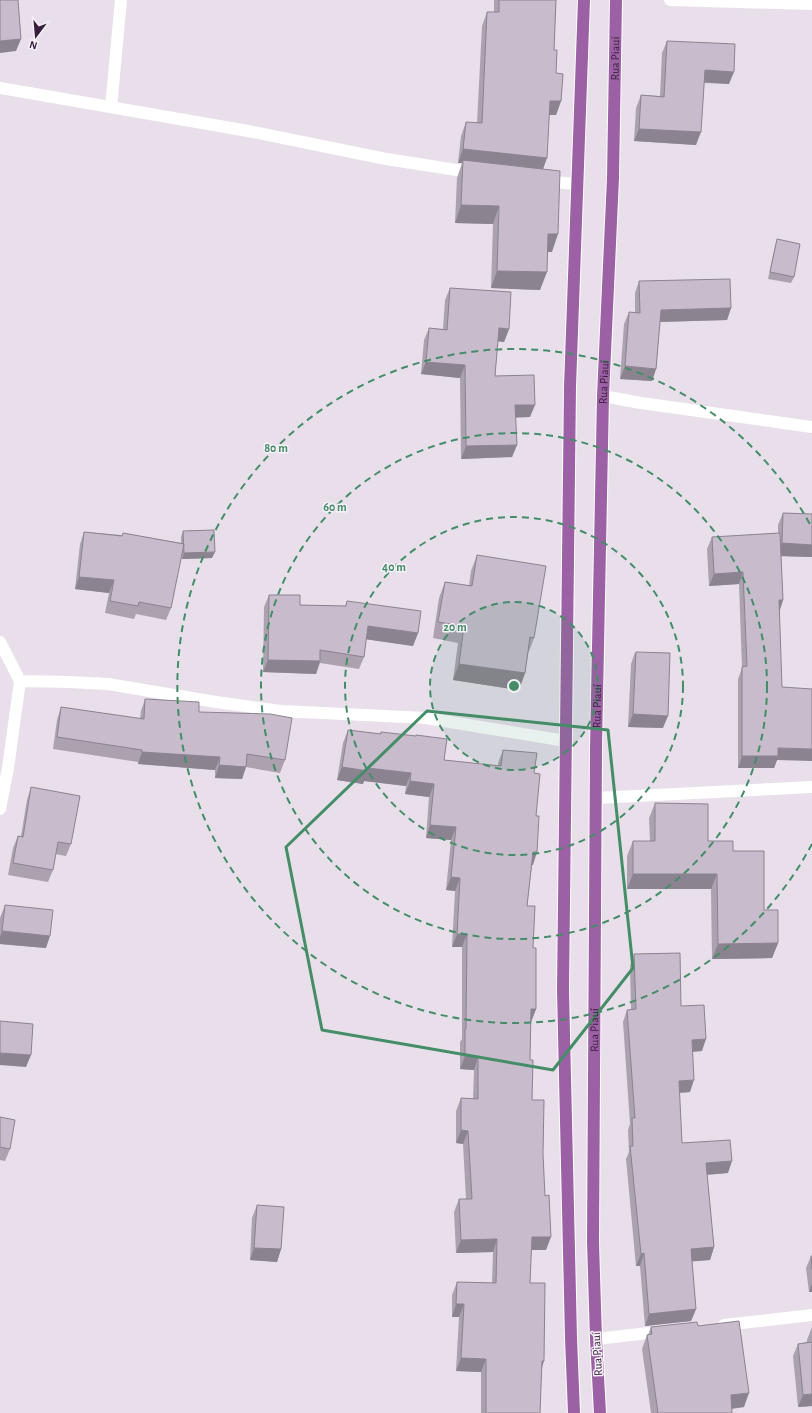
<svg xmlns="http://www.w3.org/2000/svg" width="812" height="1413" font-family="'Alegreya Sans',sans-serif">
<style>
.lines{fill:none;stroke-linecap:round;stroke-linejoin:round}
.primary-casing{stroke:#fff;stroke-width:14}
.street{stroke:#fff;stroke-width:12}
.primary{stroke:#9c61a4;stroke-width:12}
.wall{fill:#aba1af}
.shaded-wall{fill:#8b838f}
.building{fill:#c7bbcc;stroke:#8b838f}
.marked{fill:none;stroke:#448d67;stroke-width:3;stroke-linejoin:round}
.ring{fill:none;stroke:#448d67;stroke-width:2;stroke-dasharray:7 5}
.labels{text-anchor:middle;stroke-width:3;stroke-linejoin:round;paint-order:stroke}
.street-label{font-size:12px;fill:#391f3d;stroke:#f5f0f8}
.centre{fill:#448d67;stroke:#f5f0f8;stroke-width:2}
.ring-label{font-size:12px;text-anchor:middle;font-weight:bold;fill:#448d67;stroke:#f5f0f8;stroke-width:3;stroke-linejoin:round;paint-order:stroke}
</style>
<rect width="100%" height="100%" fill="#e8dfeb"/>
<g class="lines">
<g class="primary-casing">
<g id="primary">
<path d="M 574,1413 L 571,1338 L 563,990 L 570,387 L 584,0"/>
<path id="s1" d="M 600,1413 L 596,1339 L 593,1242 L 596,748 L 603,396 L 613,178 L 616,0"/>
</g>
</g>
<path class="street" d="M 670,0 L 812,4
M 0,88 L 248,131 L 386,159 L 476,173
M 111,107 L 121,0
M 544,181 L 576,184
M 603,396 L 641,403 L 812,427
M 0,642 L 20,681 L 8,768 L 0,809
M 20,681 L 69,682 L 108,684 L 216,702 L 281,711 L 426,718 L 566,741
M 596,798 L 812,787
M 724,1325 L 812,1315
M 596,1339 L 666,1331"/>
<use href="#primary" class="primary"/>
</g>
<path class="wall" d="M 494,0 L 556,0 L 554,50 L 556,73 L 561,101 L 556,115 L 549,115 L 543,169 L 552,252 L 547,252 L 540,290 L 491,288 L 493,224 L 455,223 L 457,178 L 462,163 L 458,163 L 461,136 L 466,122 L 477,123 L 482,26 L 487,12 L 494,12 Z
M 667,41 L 729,84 L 704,83 L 696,145 L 634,141 L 636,108 L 641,95 L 660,96 L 662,53 Z
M 777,239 L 794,277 L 791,283 L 768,279 L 775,246 Z
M 639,281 L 731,308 L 727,320 L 660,322 L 656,369 L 652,381 L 620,379 L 624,324 L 629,312 L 635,312 L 635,293 Z
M 450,288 L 509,329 L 504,342 L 498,341 L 495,376 L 530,417 L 515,417 L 517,445 L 512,457 L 461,459 L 460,378 L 421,374 L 424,340 L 429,328 L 443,329 L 445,300 Z
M 783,513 L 812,514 L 812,557 L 781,556 L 783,600 L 780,610 L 777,760 L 774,768 L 738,768 L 738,679 L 742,668 L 739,584 L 709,586 L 707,549 L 712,537 L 778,533 L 778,525 Z
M 183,531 L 212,558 L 182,559 L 181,557 L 171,608 L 166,620 L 136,614 L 134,619 L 105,613 L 109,593 L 75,589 L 80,544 L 84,532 L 122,535 L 123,533 L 181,543 L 181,537 Z
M 477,555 L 534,638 L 528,654 L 525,673 L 519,690 L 453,680 L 458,643 L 433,638 L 439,598 L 445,582 L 469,586 L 471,571 Z
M 269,595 L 300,605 L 345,606 L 347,601 L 418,633 L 413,646 L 366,639 L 364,657 L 359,669 L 320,663 L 316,674 L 263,672 L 264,607 Z
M 635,652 L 663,728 L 628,727 L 631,664 Z
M 145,699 L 199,712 L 285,760 L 280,773 L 246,767 L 242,779 L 215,778 L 215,770 L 138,764 L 138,762 L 53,749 L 57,720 L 61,707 L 140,719 L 141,711 Z
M 348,730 L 380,734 L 381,732 L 444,760 L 498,766 L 498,763 L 503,750 L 534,773 L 536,816 L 533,865 L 532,865 L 527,906 L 533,948 L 536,1009 L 531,1022 L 530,1060 L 532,1100 L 543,1154 L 546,1250 L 531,1250 L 530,1283 L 541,1369 L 540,1413 L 481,1413 L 481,1372 L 456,1371 L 459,1317 L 452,1317 L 452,1295 L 457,1282 L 492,1283 L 493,1252 L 456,1253 L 454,1212 L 459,1199 L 466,1199 L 463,1144 L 456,1143 L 456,1111 L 461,1098 L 473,1099 L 474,1070 L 460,1069 L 460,1042 L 462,1039 L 462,947 L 452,947 L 455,891 L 446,890 L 451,840 L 426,838 L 429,797 L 405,794 L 406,786 L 364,781 L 363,784 L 337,780 L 343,743 Z
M 31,787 L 71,844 L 66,856 L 55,854 L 53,870 L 48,882 L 8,875 L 13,848 L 18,836 L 21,836 L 27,800 Z
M 655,803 L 708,841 L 733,851 L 764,910 L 778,943 L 772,958 L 712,959 L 711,889 L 627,889 L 627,856 L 633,841 L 650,841 L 649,818 Z
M 5,905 L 46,948 L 0,944 L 0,918 Z
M 634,954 L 681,1006 L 702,1051 L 692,1052 L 690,1092 L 679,1093 L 682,1143 L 728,1173 L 707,1175 L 714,1247 L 710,1260 L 692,1261 L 696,1309 L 691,1321 L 645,1326 L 640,1266 L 636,1266 L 626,1159 L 629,1152 L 628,1130 L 630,1124 L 623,1022 L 627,1010 L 631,1010 L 630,966 Z
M 0,1117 L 10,1149 L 5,1161 L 0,1160 Z
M 257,1205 L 281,1249 L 277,1262 L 250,1260 L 252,1218 Z
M 811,1256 L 812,1256 L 812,1292 L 809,1292 L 806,1268 Z
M 698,1326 L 744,1407 L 732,1409 L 732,1413 L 651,1413 L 642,1349 L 647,1335 L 648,1335 L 651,1327 Z
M 812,1327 L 812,1406 L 798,1407 L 793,1356 L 798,1344 L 807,1342 L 807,1340 Z"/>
<path class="shaded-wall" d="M 21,39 L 16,51 L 0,53 L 0,41 Z
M 705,70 L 734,72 L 729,84 L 701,82 Z
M 550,101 L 561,101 L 556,115 L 544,115 Z
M 639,129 L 701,132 L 696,145 L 634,141 Z
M 463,149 L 547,158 L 542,172 L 463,160 L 462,163 L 458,163 Z
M 461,205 L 499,206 L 493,224 L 455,223 Z
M 548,234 L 558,234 L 552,252 L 541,252 Z
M 497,271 L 547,272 L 540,290 L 491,288 Z
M 731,308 L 727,320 L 657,322 L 661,310 Z
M 499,328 L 509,329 L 504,342 L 494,341 Z
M 426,362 L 465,365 L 460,378 L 421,374 Z
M 625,366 L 656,369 L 652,381 L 620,379 Z
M 515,405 L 535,405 L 530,417 L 510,418 Z
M 517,445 L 512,457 L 461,459 L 466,446 Z
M 782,543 L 812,545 L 812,557 L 777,556 Z
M 215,552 L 212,558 L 182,559 L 184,553 Z
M 743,572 L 739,584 L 709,586 L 714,574 Z
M 79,577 L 114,580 L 109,593 L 75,589 Z
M 779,600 L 783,600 L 779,612 Z
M 368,626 L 418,633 L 413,646 L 364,639 Z
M 268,660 L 320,661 L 316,674 L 263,672 Z
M 459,664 L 525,673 L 519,690 L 453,680 Z
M 633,714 L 668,716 L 663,728 L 628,727 Z
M 778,748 L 812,749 L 812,761 L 777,760 L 774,768 L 738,768 L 742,756 Z
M 142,752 L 220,757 L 215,770 L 138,764 Z
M 219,765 L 246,767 L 242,779 L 215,778 Z
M 342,767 L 368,768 L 411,773 L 406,786 L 364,781 L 363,784 L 337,780 Z
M 410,781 L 434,784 L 429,797 L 405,794 Z
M 430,825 L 456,827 L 451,840 L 426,838 Z
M 533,852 L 537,852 L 533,865 L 529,865 Z
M 633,874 L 717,874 L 711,889 L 627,889 Z
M 451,877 L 460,878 L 455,891 L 446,890 Z
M 2,931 L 50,936 L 46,948 L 0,944 L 0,937 Z
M 457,934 L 467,934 L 462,947 L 452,947 Z
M 778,943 L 772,958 L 712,959 L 718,944 Z
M 531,1009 L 536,1009 L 531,1022 L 526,1022 Z
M 706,1039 L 702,1051 L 687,1052 L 692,1040 Z
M 0,1053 L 31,1055 L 26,1067 L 0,1065 Z
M 465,1056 L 478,1057 L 474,1070 L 460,1069 Z
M 694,1080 L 690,1092 L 674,1093 L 679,1081 Z
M 461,1130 L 468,1131 L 463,1144 L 456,1143 Z
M 732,1161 L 728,1173 L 702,1175 L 706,1163 Z
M 532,1237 L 551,1237 L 546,1250 L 527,1250 Z
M 497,1239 L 493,1252 L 456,1253 L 461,1240 Z
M 714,1247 L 710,1260 L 686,1262 L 691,1249 Z
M 254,1248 L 281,1249 L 277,1262 L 250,1260 Z
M 644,1253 L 640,1266 L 636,1266 L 641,1254 Z
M 812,1283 L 812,1292 L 809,1292 Z
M 456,1304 L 464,1304 L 459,1317 L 452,1317 Z
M 696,1309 L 691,1321 L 645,1326 L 649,1314 Z
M 461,1358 L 486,1359 L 481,1372 L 456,1371 Z
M 542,1361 L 544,1361 L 540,1374 Z
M 749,1393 L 744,1407 L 726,1409 L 731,1395 Z
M 812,1394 L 812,1406 L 798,1407 L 803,1395 Z"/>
<path class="building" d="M 0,0 L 18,0 L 21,39 L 0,41 Z
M 499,0 L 556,0 L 554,50 L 557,50 L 556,73 L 563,74 L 561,101 L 550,101 L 547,158 L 463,149 L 466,122 L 482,123 L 487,12 L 499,12 Z
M 667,41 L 735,44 L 734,72 L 705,70 L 701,132 L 639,129 L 641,95 L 664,97 Z
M 463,160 L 560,171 L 558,234 L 548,234 L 547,272 L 497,271 L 499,206 L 461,205 Z
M 777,239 L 800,244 L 794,277 L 770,272 Z
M 730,279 L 731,308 L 661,310 L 656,369 L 625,366 L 629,312 L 640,313 L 639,281 Z
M 450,288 L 511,292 L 509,329 L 499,328 L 495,376 L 534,375 L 535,405 L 515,405 L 517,445 L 466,446 L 465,365 L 426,362 L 429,328 L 447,330 Z
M 783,513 L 812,514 L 812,545 L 782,543 Z
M 214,530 L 215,552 L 184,553 L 183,531 Z
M 84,532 L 122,536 L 123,533 L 184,544 L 171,608 L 139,602 L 138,606 L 110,601 L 114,580 L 79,577 Z
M 780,533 L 783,600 L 779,600 L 782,687 L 812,689 L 812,749 L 778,748 L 778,756 L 742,756 L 742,667 L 747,666 L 743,572 L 714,574 L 712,537 Z
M 477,555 L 546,566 L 534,638 L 530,637 L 525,673 L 459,664 L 464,626 L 438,622 L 445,582 L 472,586 Z
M 269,595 L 300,595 L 300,605 L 346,606 L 347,601 L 421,611 L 418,633 L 368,626 L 364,657 L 320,650 L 320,661 L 268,660 Z
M 636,652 L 670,653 L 668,716 L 633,714 Z
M 145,699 L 199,702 L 199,712 L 270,714 L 292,718 L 285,760 L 247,754 L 246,767 L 219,765 L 220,757 L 142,752 L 142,750 L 57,737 L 61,707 L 144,719 Z
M 348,730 L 381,734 L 381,732 L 416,736 L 416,735 L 447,739 L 444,760 L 501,766 L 503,750 L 537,753 L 534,773 L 540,774 L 536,816 L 539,816 L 537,852 L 533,852 L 527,906 L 535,906 L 533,948 L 536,948 L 536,1009 L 531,1009 L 530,1060 L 533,1060 L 532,1100 L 544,1100 L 543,1154 L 545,1196 L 549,1195 L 551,1237 L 532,1237 L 530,1283 L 545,1283 L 544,1361 L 542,1361 L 540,1413 L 486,1413 L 486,1359 L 461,1358 L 464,1304 L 456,1304 L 457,1282 L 496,1283 L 497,1239 L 461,1240 L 459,1199 L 472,1199 L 468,1131 L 461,1130 L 461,1098 L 478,1099 L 478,1057 L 465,1056 L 465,1029 L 466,1029 L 467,934 L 457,934 L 460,878 L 451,877 L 456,827 L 430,825 L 434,784 L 410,781 L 411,773 L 368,768 L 368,771 L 342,767 Z
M 31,787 L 80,796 L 71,844 L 58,842 L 53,870 L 13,863 L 18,836 L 23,837 Z
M 655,803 L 708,804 L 708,841 L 733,841 L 733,851 L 764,851 L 764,910 L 778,910 L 778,943 L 718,944 L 717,874 L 633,874 L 633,841 L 655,841 Z
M 5,905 L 53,910 L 50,936 L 2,931 Z
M 680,953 L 681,1006 L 704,1005 L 706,1039 L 692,1040 L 694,1080 L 679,1081 L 682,1143 L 730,1140 L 732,1161 L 706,1163 L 714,1247 L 691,1249 L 696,1309 L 649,1314 L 644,1253 L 641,1254 L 630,1146 L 633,1146 L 632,1118 L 635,1118 L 627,1010 L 636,1009 L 634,954 Z
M 0,1021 L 33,1024 L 31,1055 L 0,1053 Z
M 0,1117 L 15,1120 L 10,1149 L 0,1147 Z
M 257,1205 L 284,1207 L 281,1249 L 254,1248 Z
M 811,1256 L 812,1256 L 812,1269 Z
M 739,1321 L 749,1393 L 731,1395 L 732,1413 L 658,1413 L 647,1335 L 652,1334 L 651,1327 L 697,1322 L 698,1326 Z
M 812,1342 L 812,1394 L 803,1395 L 798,1344 Z"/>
<path class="marked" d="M 427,711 L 608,730 L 633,968 L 553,1070 L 322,1030 L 286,847 Z"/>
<circle cx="514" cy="686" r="84" fill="#448d67" fill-opacity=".12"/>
<g class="ring">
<circle cx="514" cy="686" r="84"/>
<circle cx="514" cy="686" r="169"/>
<circle cx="514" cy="686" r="253"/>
<path d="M812 844A337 337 0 1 1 812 528"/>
</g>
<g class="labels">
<g class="street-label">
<text dy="4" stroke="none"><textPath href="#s1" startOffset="1355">Rua Piauí</textPath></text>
<text dy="4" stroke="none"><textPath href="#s1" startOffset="1031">Rua Piauí</textPath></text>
<text dy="4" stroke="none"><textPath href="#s1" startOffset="707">Rua Piauí</textPath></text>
<text dy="4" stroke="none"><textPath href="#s1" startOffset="383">Rua Piauí</textPath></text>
<text transform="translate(597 1354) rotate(-93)" y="4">Rua Piauí</text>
</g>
</g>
<circle cx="514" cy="686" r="6" class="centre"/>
<g class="ring-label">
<text x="276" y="452">80 m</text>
<text x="335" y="511">60 m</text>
<text x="394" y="571">40 m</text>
<text x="455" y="631">20 m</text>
</g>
<g transform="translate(36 36) rotate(196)" stroke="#f5f0f8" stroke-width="3" paint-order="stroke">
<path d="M0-3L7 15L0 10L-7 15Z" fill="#391f3d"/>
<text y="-6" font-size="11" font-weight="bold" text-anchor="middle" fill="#391f3d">N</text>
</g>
</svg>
